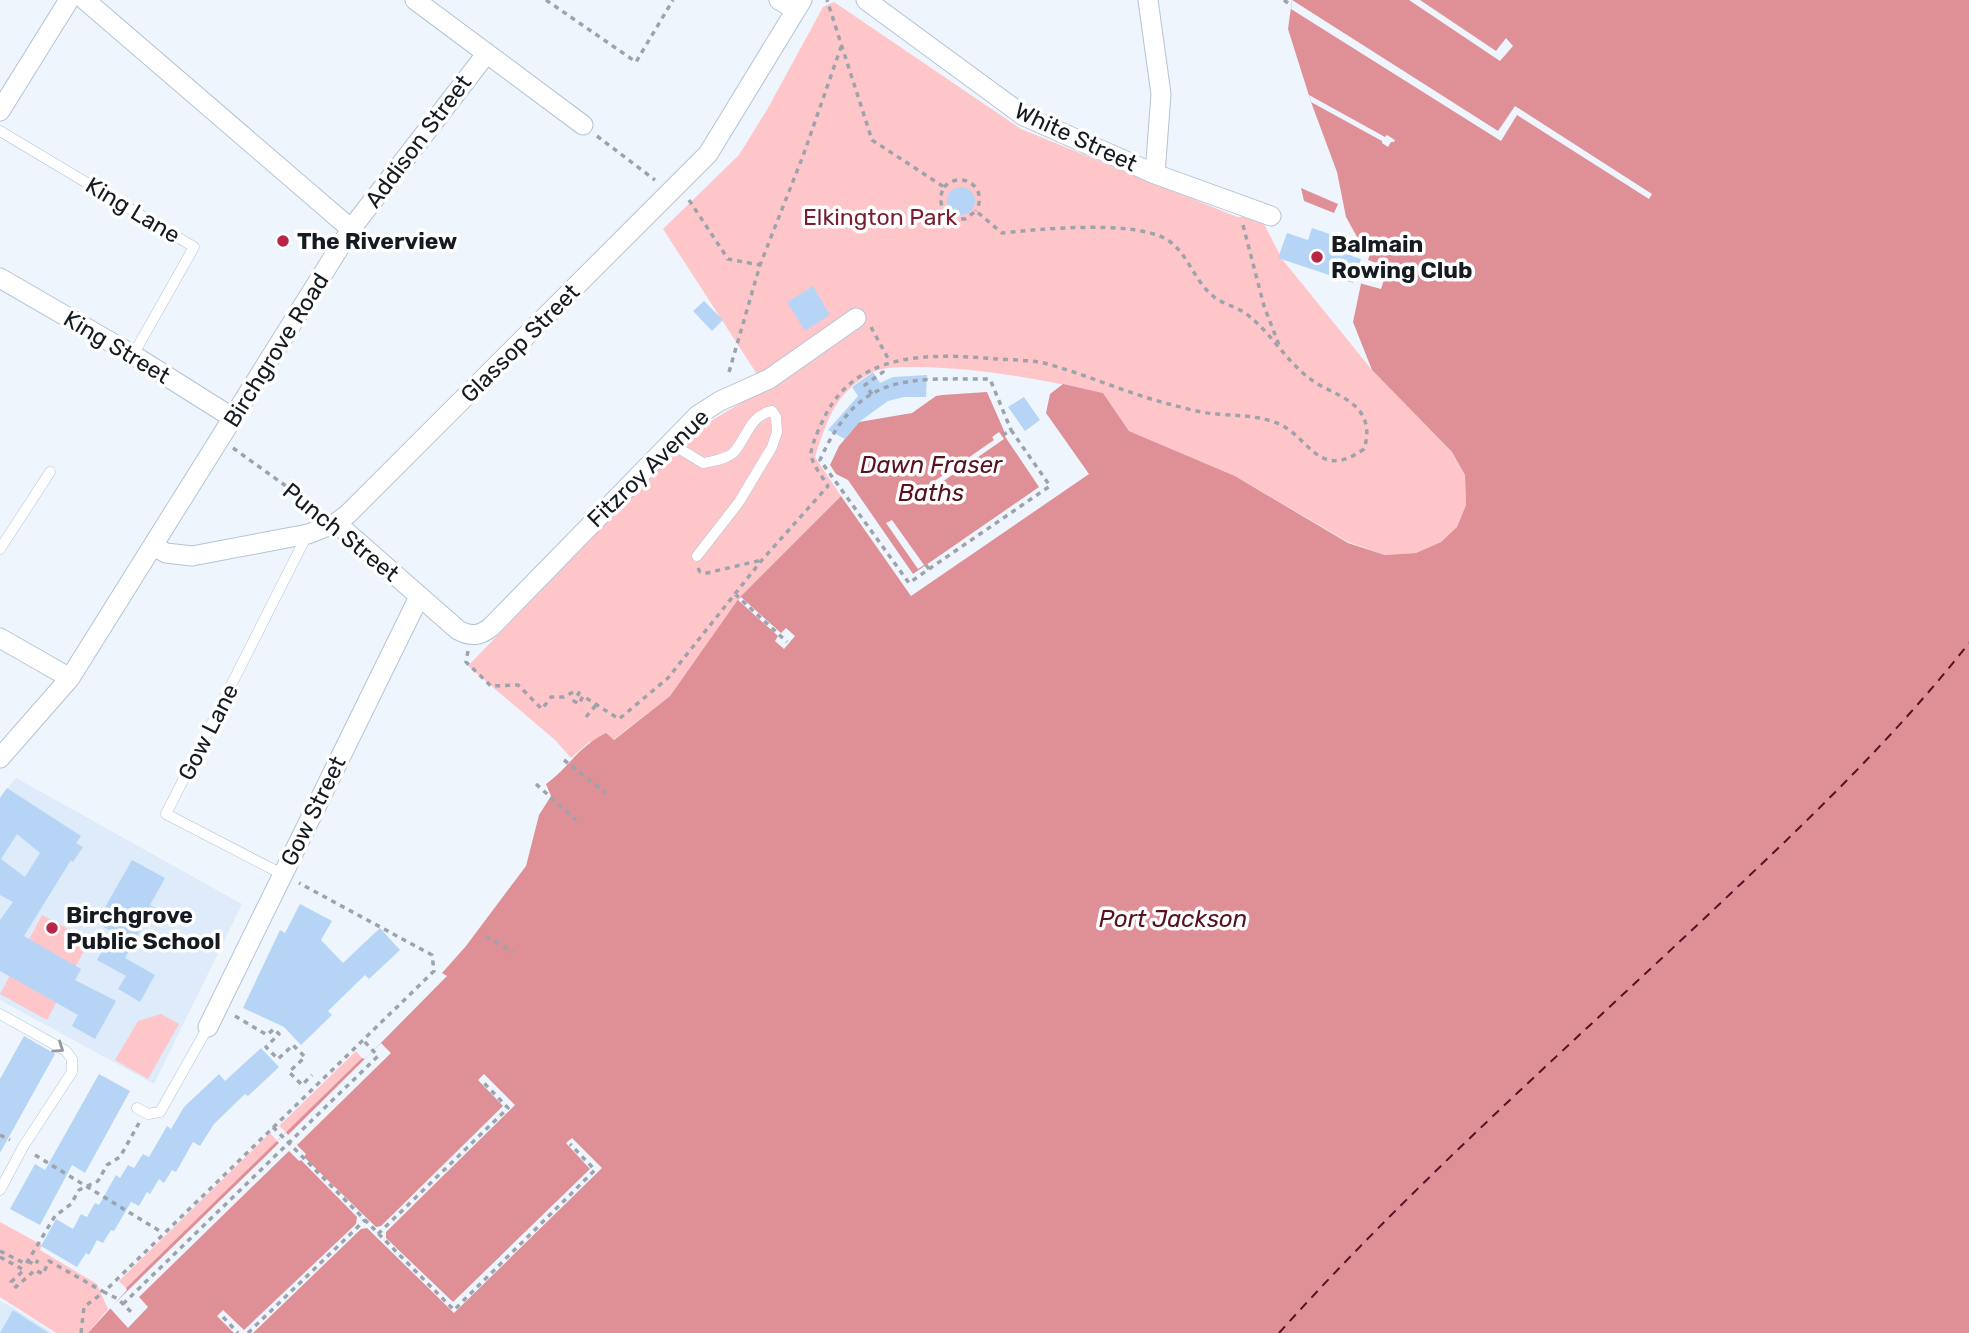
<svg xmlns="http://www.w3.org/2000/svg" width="1969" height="1333" font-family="Rubik,sans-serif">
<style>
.built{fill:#ddebfa}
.green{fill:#ffc6ca}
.water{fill:#df9097}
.pier{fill:#eef5fd}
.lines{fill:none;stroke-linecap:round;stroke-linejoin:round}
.ferry{stroke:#57111f;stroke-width:2;stroke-dasharray:9 7;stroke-linecap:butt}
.building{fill:#b6d5f6;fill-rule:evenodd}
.service-casing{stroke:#b3c4d6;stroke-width:11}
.minor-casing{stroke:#b3c4d6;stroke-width:21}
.path{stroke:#9da3ab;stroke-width:3.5;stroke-dasharray:5 5;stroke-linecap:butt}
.service{stroke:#fff;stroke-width:10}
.minor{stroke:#fff;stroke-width:19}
.oneway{stroke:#96989b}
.poi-dot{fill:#b82747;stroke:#fff;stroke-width:2.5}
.labels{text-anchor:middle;stroke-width:7;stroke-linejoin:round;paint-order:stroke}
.street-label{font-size:23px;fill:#151b21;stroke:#fff}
.park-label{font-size:23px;fill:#791d2f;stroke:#fff}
.poi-label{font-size:23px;font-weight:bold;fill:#151b21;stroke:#fff;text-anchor:start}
.water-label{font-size:24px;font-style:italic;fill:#57111f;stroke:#fff}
</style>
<rect width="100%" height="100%" fill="#eef5fd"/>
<path class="built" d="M 16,778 L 242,904 L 154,1084 L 0,1000 L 0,797 Z
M 0,1301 L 10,1306 L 53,1333 L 0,1333 Z"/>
<path class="green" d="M 834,2 L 1021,129 L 1237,217 L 1260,216 L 1282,259 L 1372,370 L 1452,452 L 1465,475 L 1466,505 L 1457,527 L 1441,542 L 1416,553 L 1385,555 L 1348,542 L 1235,476 L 1129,431 L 1103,393 C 1041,379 980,368 917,367 C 902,367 883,366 869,374 C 834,395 827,421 815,457 L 841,496 L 739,598 L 670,696 L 613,740 L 589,742 L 571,758 L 555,740 L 468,666 L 683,443 L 704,425 L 766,388 L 663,229 L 739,155 L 768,108 L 823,7 Z
M 42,915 L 90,940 L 47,1020 L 0,994 Z
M 161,1014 L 179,1024 L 148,1079 L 115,1060 L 138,1021 Z
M 356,1051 L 362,1058 L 286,1132 L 279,1126 Z
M 270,1133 L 277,1141 L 126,1288 L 119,1281 Z
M 0,1222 L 42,1245 L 40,1250 L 97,1284 L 108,1309 L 88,1333 L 56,1333 L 0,1297 Z"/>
<path class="water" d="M 1292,0 L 1969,0 L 1969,1333 L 88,1333 L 127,1290 L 126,1288 L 362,1058 L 365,1059 L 447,976 L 442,973 L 466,946 L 526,866 L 539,815 L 551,796 L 546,784 C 570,767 576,748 606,733 L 614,740 L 670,696 L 739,598 L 841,496 L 911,596 L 1089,474 L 1046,413 L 1050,394 L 1063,384 L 1103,393 L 1129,431 L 1235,476 L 1348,543 L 1385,555 L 1416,553 L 1441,542 L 1457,527 L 1466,505 L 1465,475 L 1452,452 L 1372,370 L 1353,322 L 1367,255 L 1346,217 L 1337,172 L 1311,102 L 1288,29 Z
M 1301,188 L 1338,204 L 1334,213 L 1304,201 Z
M 987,392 L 1005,433 L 1004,435 L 1039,487 L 913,574 L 848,480 L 836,474 L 830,465 L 839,446 L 859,422 L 912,413 L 936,396 L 942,395 Z"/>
<path class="pier" d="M 1292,0 L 1498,131 L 1515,106 L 1652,194 L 1649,199 L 1517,115 L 1501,141 L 1291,9 Z
M 1409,0 L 1420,0 L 1496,51 L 1506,38 L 1513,46 L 1500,61 Z
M 1309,95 L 1385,137 L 1387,135 L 1395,140 L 1394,142 L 1391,142 L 1388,147 L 1382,143 L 1382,141 L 1311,102 Z
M 1356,243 L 1372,248 L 1368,260 L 1388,267 L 1381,289 L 1359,283 L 1363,256 Z
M 999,432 L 1004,439 L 919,498 L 914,491 L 920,486 L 923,489 L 994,440 L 992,437 Z
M 892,520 L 924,565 L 918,569 L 886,523 Z
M 741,597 L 781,633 L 786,628 L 795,636 L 784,649 L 775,641 L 778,636 L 738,600 Z
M 381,1043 L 391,1053 L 297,1145 L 306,1154 L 304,1157 L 376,1227 L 381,1226 L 503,1106 L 478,1080 L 484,1074 L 515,1105 L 386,1232 L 386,1238 L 453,1302 L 590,1169 L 566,1143 L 572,1138 L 602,1168 L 454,1313 L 367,1228 L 361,1229 L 253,1333 L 234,1333 L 217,1316 L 223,1310 L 244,1330 L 356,1224 L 357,1217 L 301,1160 L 299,1161 L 289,1151 L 139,1297 L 148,1307 L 128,1328 L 110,1308 L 279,1143 L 277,1141 L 286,1132 L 288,1135 Z"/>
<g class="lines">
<path class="ferry" d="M 1279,1333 C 1413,1184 1564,1051 1710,913 C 1801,827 1891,742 1969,643"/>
</g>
<path class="building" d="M947 201a14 14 0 1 1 28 0a14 14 0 1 1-28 0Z
M 1312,228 L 1356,243 L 1352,256 L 1361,259 L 1353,283 L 1278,258 L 1287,233 L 1308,240 Z
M 813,286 L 830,315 L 805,331 L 787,302 Z
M 704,301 L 723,320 L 712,331 L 693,311 Z
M 873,372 L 880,383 L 893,377 L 927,375 L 926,397 L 904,397 L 888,401 L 859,422 L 845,439 L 828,430 L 858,396 L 852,387 Z
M 1024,397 L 1040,420 L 1025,431 L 1008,407 Z
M 7,788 L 81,836 L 76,843 L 83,847 L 73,862 L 71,860 L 24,936 L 81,969 L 75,980 L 116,1001 L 95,1039 L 72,1026 L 78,1015 L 0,971 L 0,920 L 13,902 L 0,895 L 0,798 ZM 17,834 L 40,853 L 25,877 L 1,859 Z
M 132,860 L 165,878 L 150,905 L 156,908 L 146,925 L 144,924 L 125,958 L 155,975 L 140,1002 L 118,989 L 126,976 L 97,960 L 113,932 L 96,923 Z
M 300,904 L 332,921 L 321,940 L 343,963 L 380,928 L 400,950 L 369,979 L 365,975 L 328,1011 L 332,1015 L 301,1045 L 284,1027 L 243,1008 L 280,930 L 285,933 Z
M 24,1036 L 55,1054 L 0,1153 L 0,1079 Z
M 261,1048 L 279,1067 L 248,1096 L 245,1094 L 214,1124 L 200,1146 L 193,1142 L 176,1172 L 172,1170 L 164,1183 L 159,1179 L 150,1194 L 147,1192 L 139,1206 L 131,1202 L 114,1231 L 111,1230 L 103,1243 L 97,1240 L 89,1255 L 86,1253 L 77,1267 L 41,1246 L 56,1219 L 73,1229 L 81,1214 L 87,1217 L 95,1203 L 99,1205 L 116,1175 L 120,1178 L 128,1165 L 134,1168 L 143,1154 L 149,1157 L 167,1126 L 171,1129 L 184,1107 L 219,1074 L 225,1081 Z
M 99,1074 L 130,1091 L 85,1173 L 72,1165 L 40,1225 L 10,1209 L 35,1164 L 45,1170 Z
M 13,1310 L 49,1333 L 0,1333 Z"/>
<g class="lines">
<g class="service-casing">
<path id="service" d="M 0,131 L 194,247 L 133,355
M 670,443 L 703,463 C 713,461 728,459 735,451 C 747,436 751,415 772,411 L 776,417 L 777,432 L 772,447 L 739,502 L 697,556
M 0,549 L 50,472
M 282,874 L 166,814 L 307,535
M 0,1014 L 66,1051 L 72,1059 L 72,1072 L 23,1147 L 0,1190
M 137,1108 L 148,1114 L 160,1112 L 208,1027"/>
</g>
<g class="minor-casing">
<path id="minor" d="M 85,0 L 351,229
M 415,0 L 583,125
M 779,0 L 796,10
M 866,0 L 1024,116 L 1155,174 L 1271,216
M 1148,0 L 1161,94 L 1155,174
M 0,111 L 69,0
M 0,278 L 133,355 L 233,418
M 336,523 L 458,630 C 471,637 480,636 491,627 L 698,415 L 720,401 L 769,379 L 856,318
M 153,546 L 166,553 L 192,556 L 308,534 L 336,523 L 348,514 L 708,154 L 802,0
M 0,638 L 70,678
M 0,758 L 70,678 L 351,229 L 487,53
M 208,1027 L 419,597"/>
</g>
<path class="path" d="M 546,0 L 636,62 L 673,0
M 1284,0 L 1288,3
M 597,136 L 655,180
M 944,187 C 962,169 989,188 976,211
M 689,200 L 728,259 L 760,265
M 1243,225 L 1264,306 L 1279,345
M 871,327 L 890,362
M 729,372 L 760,265 L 803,156 L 841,47
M 872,394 L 865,385 L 883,372 L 883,366
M 233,448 L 318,509
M 926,565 L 929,569 L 909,583 L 820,460 C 859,372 906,379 990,379 L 1011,430
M 698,568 L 700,572 L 707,573 L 762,560
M 929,569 L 1050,486 L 1011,430 L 1003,435
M 735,594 L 787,642
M 468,651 L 466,662 L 491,686 L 518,685 L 542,709 L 551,697 L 564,697 L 575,691 L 579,693 L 574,701 L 579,704 L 583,696 L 619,719 L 668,678 L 762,560 L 828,486 C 823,477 811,464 811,453 C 812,442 825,414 832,404 C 868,350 939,354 996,359 C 1012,360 1029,360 1044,363 C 1085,374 1124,392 1165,403 C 1181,407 1200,413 1217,414 C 1237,416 1255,415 1274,422 C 1309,433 1316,483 1364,449 C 1369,433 1368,418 1355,406 C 1342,394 1323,389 1309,378 C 1285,360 1270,331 1245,313 C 1235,306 1222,304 1213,296 C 1193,280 1188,252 1166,239 C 1133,220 1040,229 1002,233 L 976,211 L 965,219 C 946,219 935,205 944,187 L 872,140 L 827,0
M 586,717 L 596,705
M 564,760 L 606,793
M 536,784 L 576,820
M 486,936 L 513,952
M 235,1016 L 267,1035 L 274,1029 L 279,1034 L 266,1047 L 278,1059 L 293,1045 L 305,1057 L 289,1072 L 302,1085 L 312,1075
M 273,1127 L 454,1310 L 595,1170 L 570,1144
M 0,1135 L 10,1140
M 35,1155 L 163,1233
M 378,1234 L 508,1108 L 483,1082
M 0,1251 L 26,1264 L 55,1216 L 71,1204 L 79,1190 L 98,1181 L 107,1165 L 120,1157 L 139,1123
M 0,1257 L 24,1270 L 11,1282 L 16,1287 L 35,1270 L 43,1274 L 49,1261 L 104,1292 L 434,971 L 432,955 L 299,883
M 28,1261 L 35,1265 L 38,1260
M 123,1304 L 378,1056 L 363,1040
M 223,1317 L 238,1333
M 81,1333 L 84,1307 L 104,1292 L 118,1299 L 134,1315
M 248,1333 L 365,1220"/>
<use href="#service" class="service"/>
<use href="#minor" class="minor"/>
</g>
<defs><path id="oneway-chevron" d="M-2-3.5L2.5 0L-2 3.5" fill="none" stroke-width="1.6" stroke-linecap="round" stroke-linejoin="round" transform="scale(1.75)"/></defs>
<use class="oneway" href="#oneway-chevron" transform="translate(59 1048) rotate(34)"/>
<g class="poi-dot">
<circle cx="283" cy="241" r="7"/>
<circle cx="1317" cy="257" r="7"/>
<circle cx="52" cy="928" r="7"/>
</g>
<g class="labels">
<g class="street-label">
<text transform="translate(1076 137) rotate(25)" y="8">White Street</text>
<text transform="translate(418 141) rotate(-53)" y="8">Addison Street</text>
<text transform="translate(133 210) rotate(31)" y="8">King Lane</text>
<text transform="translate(520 343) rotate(-45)" y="8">Glassop Street</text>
<text transform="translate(117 347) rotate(31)" y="8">King Street</text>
<text transform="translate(276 350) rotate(-58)" y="8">Birchgrove Road</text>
<text transform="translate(648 468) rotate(-44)" y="8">Fitzroy Avenue</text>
<text transform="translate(341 532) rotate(39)" y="8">Punch Street</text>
<text transform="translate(208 732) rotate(-63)" y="8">Gow Lane</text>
<text transform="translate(313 811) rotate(-64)" y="8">Gow Street</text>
</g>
<g class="park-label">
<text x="880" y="225">Elkington Park</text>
</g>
<g class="poi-label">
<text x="297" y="249">The Riverview</text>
<text x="1331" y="252">Balmain<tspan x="1331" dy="26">Rowing Club</tspan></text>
<text x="66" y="923">Birchgrove<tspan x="66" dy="26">Public School</tspan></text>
</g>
<g class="water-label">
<text x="931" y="473">Dawn Fraser<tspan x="931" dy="28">Baths</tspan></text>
<text x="1173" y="927">Port Jackson</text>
</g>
</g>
</svg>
